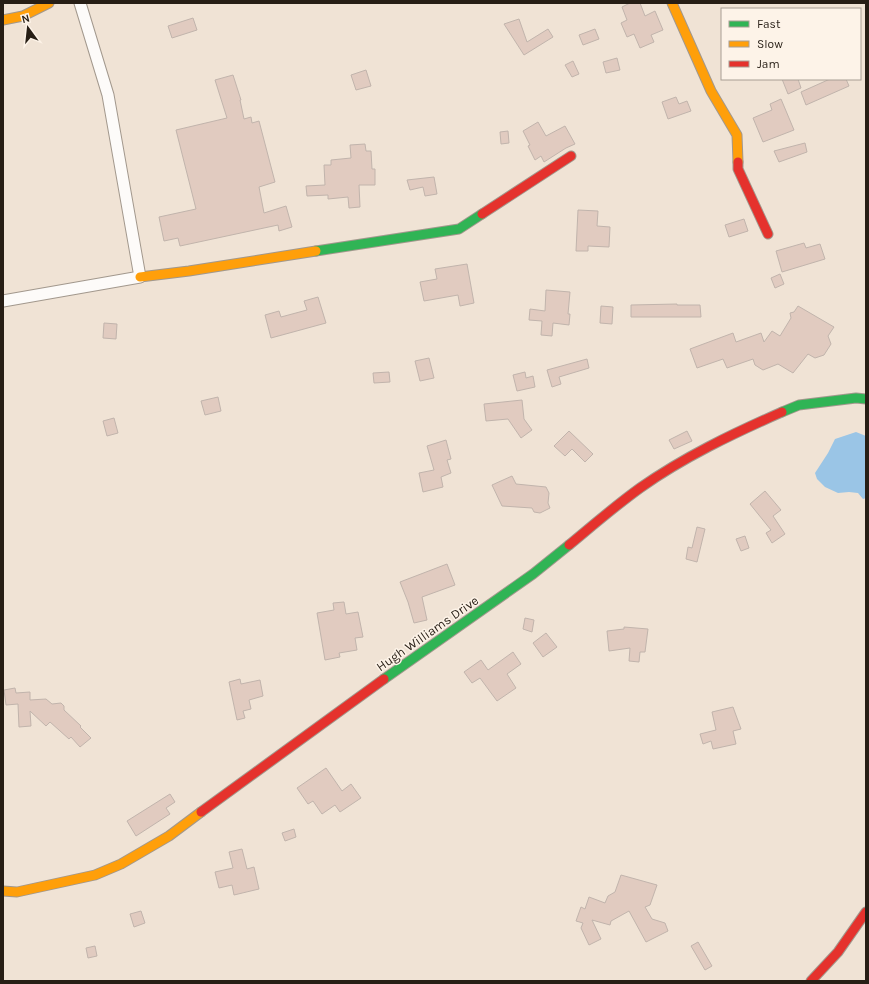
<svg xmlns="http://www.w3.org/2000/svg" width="869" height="984" font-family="Karla,sans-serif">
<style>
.water{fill:#9ac5e6}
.building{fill:#e1cbc0;stroke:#c1b4ac}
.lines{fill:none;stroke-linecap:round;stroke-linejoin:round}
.street-casing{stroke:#a2988d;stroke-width:13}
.fast-casing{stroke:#a2988d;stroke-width:11}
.slow-casing{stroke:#a2988d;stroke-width:11}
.jam-casing{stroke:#a2988d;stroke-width:11}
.street{stroke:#fdfbf9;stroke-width:11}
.fast{stroke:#30b455;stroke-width:9}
.slow{stroke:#ff9f0a;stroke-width:9}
.jam{stroke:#e5322d;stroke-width:9}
.labels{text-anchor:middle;stroke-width:3;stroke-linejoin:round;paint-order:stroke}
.street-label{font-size:13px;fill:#271e15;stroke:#fdf3e8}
</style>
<rect width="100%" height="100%" fill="#f0e3d5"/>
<path class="water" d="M 856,432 L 866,436 L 866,498 L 863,499 L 858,493 L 849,492 L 838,493 L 825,487 L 817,479 L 815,473 L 828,453 L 835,439 Z"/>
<path class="building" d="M 630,3 L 640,3 L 645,16 L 655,11 L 663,30 L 651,35 L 654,42 L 640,48 L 634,34 L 627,37 L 621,23 L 627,20 L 622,7 Z
M 193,18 L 197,30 L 172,38 L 168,26 Z
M 519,19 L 527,42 L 548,29 L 553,37 L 524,55 L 504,24 Z
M 595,29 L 599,39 L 583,45 L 579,35 Z
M 617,58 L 620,70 L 606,73 L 603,62 Z
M 573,61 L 579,74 L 572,77 L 565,65 Z
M 366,70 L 371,86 L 356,90 L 351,75 Z
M 233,75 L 241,100 L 240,100 L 244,119 L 251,117 L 252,123 L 259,121 L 275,182 L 259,187 L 264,213 L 286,206 L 292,227 L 279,231 L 278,225 L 180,246 L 178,238 L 164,241 L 159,217 L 196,209 L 176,130 L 227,118 L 215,80 Z
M 782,79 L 798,79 L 801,88 L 788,94 Z
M 830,79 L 846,79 L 849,86 L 806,105 L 801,92 Z
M 676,97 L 679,104 L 687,101 L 691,111 L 668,119 L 662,102 Z
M 781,99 L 794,130 L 763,142 L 753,118 L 772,110 L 770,104 Z
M 538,122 L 546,136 L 565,126 L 575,144 L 566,148 L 544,162 L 541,156 L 535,160 L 528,146 L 530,145 L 523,131 Z
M 508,131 L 509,143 L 501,144 L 500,132 Z
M 805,143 L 807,152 L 779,162 L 774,151 Z
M 365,144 L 366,151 L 371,151 L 372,169 L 375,169 L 375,185 L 359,185 L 360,207 L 349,208 L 348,197 L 328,199 L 328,195 L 307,196 L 306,186 L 325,185 L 324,165 L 331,165 L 331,160 L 351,158 L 350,145 Z
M 434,177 L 437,194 L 425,196 L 423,187 L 410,190 L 407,180 Z
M 578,210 L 598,211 L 597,226 L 610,227 L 609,247 L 588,246 L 588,251 L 576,251 Z
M 744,219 L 748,231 L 729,237 L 725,225 Z
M 804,243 L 806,248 L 820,244 L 825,259 L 782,272 L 776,251 Z
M 467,264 L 474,303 L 460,306 L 458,295 L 424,301 L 420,282 L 437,279 L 435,269 Z
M 780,274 L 784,284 L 775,288 L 771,278 Z
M 546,290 L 570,292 L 568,314 L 570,314 L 569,325 L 553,323 L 552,336 L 541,335 L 542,321 L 529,320 L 530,309 L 545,311 Z
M 318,297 L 326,323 L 271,338 L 265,315 L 279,311 L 281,317 L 307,310 L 304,301 Z
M 677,304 L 677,305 L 700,305 L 701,317 L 631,317 L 631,305 Z
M 601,306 L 613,307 L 612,324 L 600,323 Z
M 798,306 L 834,327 L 828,336 L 831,344 L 824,355 L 815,358 L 808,354 L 793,373 L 778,364 L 763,370 L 755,365 L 753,359 L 727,368 L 723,359 L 697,368 L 690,349 L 733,333 L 736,342 L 761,333 L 764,342 L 772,331 L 780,336 L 791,318 L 790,313 L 794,312 Z
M 104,323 L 117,324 L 116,339 L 103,338 Z
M 429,358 L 434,378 L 420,381 L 415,361 Z
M 587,359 L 589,368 L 559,377 L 561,384 L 552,387 L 547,370 Z
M 389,372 L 390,382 L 374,383 L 373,373 Z
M 525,372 L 526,378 L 533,376 L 535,387 L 517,391 L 513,375 Z
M 218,397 L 221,411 L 205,415 L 201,401 Z
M 522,400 L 524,419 L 532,430 L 521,438 L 508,419 L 486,421 L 484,404 Z
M 114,418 L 118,433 L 107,436 L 103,421 Z
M 569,431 L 593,454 L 585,462 L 572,449 L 565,456 L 554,446 Z
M 687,431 L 692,441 L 674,449 L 669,440 Z
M 446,440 L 451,459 L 447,460 L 451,473 L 441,477 L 443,487 L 423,492 L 419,473 L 434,470 L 427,446 Z
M 512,476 L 516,484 L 546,487 L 549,493 L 548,503 L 550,508 L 540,513 L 534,512 L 532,508 L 502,506 L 492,485 Z
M 765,491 L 781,510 L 773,516 L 785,534 L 772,543 L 766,533 L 771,530 L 750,504 Z
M 697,527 L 705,529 L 697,562 L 686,559 L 688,547 L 692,548 Z
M 745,536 L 749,548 L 741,551 L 736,539 Z
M 447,564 L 455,585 L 422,597 L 427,620 L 414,623 L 408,602 L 400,582 Z
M 344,602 L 346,614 L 358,612 L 363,637 L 355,638 L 357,650 L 339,653 L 340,657 L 325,660 L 317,613 L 334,610 L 333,603 Z
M 525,618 L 534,620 L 532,632 L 523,629 Z
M 624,627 L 648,629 L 645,652 L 640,652 L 639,662 L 629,661 L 630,648 L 609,651 L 607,631 L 624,629 Z
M 546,633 L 557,647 L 543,657 L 533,643 Z
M 513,652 L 521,664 L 507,674 L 516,688 L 497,701 L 480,678 L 472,683 L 464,672 L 481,660 L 488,670 Z
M 240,679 L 241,684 L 260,680 L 263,696 L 249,700 L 251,709 L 243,711 L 245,718 L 237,720 L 229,682 Z
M 15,688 L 16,693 L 30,692 L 30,700 L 46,699 L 52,704 L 61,703 L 64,706 L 64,710 L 81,726 L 80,727 L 91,738 L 80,747 L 71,737 L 69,739 L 50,722 L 46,726 L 30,711 L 31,726 L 19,727 L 18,704 L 6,705 L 4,690 Z
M 733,707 L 741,729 L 733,731 L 736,744 L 713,749 L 711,741 L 703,744 L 700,734 L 716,730 L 712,712 Z
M 326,768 L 342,791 L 351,784 L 361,798 L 340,812 L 335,805 L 322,814 L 313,801 L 308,804 L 297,788 Z
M 170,794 L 175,802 L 166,808 L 170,814 L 136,836 L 127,821 Z
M 294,829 L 296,837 L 285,841 L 282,833 Z
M 242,849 L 247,869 L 254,867 L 259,889 L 234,895 L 232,885 L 219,888 L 215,872 L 233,868 L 229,852 Z
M 621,875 L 657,885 L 650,905 L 645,907 L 652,919 L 665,923 L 668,931 L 646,942 L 629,911 L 611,921 L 610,925 L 592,920 L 601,939 L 589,945 L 581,928 L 583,923 L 576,921 L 581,907 L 585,909 L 589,897 L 605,903 L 608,896 L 615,892 Z
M 141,911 L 145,923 L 134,927 L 130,914 Z
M 698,942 L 712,966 L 705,970 L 691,946 Z
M 95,946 L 97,956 L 88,958 L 86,948 Z"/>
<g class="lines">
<g class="street-casing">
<path id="street" d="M 3,301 L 140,277 L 108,95 L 80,3"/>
</g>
<g class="fast-casing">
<path id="fast" d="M 316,251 L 459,229 L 482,214
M 782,412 L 799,405 L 856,398 L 866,399
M 384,679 L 533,574 L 569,545"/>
</g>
<g class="slow-casing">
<path id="slow" d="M 672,3 L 711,91 L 737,135 L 738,162
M 3,20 L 23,16 L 49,3
M 140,277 L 189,271 L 316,251
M 3,891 L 17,892 L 95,875 L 121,864 L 169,836 L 201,812"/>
</g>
<g class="jam-casing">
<path id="jam" d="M 738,162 L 738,169 L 768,234
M 482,214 L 571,156
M 569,545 C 592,526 615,506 640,488 C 684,457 732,434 782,412
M 201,812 L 384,679
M 811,981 L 838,952 L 866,912"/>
</g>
<use href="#street" class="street"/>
<use href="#fast" class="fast"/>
<use href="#slow" class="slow"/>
<use href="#jam" class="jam"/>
</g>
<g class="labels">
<g class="street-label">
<text transform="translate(427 633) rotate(-35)" y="5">Hugh Williams Drive</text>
</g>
</g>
<rect width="869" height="984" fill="none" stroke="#271e15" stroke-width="8"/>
<rect x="721" y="8" width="140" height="72" fill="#fdf3e8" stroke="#a79e94"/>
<rect x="729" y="21" width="20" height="6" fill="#30b455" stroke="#a79e94"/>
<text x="757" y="28" font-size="12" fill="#271e15">Fast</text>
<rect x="729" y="41" width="20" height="6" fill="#ff9f0a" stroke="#a79e94"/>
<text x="757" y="48" font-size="12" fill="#271e15">Slow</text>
<rect x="729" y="61" width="20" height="6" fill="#e5322d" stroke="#a79e94"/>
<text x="757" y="68" font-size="12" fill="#271e15">Jam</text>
<g transform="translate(28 28) rotate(345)" stroke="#fdf3e8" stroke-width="3" paint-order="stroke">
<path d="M0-3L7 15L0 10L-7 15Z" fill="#271e15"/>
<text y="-6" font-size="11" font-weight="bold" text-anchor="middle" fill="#271e15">N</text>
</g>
</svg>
